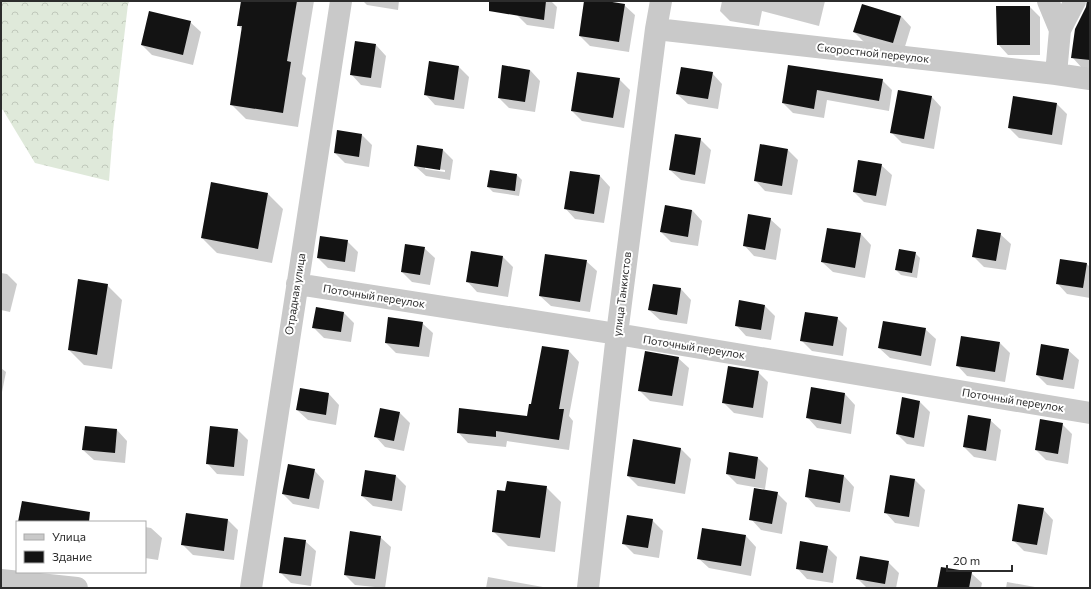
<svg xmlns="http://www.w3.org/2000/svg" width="1091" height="589" font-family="Commissioner,sans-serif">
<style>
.forest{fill:url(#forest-crowns)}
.shadow{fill:#0003;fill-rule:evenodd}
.building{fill:#131313}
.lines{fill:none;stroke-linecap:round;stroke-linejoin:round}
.minor{stroke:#c9c9c9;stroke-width:22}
.labels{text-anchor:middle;stroke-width:4;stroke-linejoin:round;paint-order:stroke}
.street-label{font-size:11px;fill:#2c2c2c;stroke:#fff}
</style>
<defs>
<pattern id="forest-crowns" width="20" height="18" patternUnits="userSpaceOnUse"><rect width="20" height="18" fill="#dfe9da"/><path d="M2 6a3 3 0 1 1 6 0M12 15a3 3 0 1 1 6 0" fill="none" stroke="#c0c8bb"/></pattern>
</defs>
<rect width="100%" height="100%" fill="#fff"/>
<path class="forest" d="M 1,1 L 130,1 L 128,4 L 113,131 L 109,181 L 35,163 L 3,110 L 1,109 Z"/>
<path class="shadow" d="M 242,1 L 314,1 L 302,74 L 306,78 L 298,127 L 246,119 L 231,104 L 243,30 L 238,25 Z
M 363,1 L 399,1 L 398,10 L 367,5 Z
M 519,1 L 551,1 L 557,7 L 554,29 L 527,25 L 517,15 Z
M 585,1 L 599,1 L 624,5 L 635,15 L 629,52 L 590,46 L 580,36 Z
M 722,1 L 825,1 L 819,26 L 762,11 L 759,26 L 730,21 L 720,11 Z
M 1030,7 L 1040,17 L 1040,55 L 1008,55 L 998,44 Z
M 901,16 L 911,27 L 903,53 L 864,42 L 854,32 Z
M 190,22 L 201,32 L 193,65 L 152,55 L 142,45 Z
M 1090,26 L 1090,69 L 1082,68 L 1072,57 Z
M 376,45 L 386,56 L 381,88 L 361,85 L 351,74 Z
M 430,62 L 459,67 L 469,77 L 464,109 L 435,105 L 425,94 Z
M 789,66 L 882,80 L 892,90 L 889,111 L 827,100 L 824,118 L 793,113 L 783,103 Z
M 530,70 L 540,81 L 535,112 L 509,108 L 499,98 Z
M 712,73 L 722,84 L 718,109 L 688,104 L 677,94 Z
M 619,79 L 630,90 L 624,128 L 582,121 L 572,111 Z
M 931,96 L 941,107 L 934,149 L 902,143 L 892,133 Z
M 1057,104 L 1067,114 L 1062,145 L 1019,138 L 1009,128 Z
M 362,135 L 372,145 L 369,167 L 345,163 L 335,153 Z
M 700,139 L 711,150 L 705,184 L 681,180 L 670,170 Z
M 418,146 L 443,150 L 453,160 L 450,180 L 426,176 L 415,166 ZM 425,167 L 445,170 L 445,172 L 425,169 Z
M 788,150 L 798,160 L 792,195 L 765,191 L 755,180 Z
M 881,165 L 892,175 L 886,206 L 864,202 L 854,192 Z
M 491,171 L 517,175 L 522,180 L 519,196 L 493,192 L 488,187 Z
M 600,176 L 610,187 L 604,223 L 575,219 L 565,208 Z
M 268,194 L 283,209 L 272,263 L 217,253 L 202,238 Z
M 692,210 L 702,221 L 698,246 L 671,242 L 661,232 Z
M 770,219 L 781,229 L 776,260 L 754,256 L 744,245 Z
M 861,234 L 871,245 L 865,278 L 833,272 L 822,262 Z
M 1000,234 L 1011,244 L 1006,270 L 984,267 L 973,256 Z
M 347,241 L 358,252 L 355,272 L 328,268 L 318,258 Z
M 424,248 L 435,258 L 430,285 L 412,282 L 402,272 Z
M 915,253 L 920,258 L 917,278 L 901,275 L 896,270 Z
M 503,257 L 513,267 L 508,297 L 477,292 L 467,281 Z
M 586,261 L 597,271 L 590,312 L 551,306 L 540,296 Z
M 1087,264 L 1090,267 L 1090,298 L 1067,294 L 1057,283 Z
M 1,273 L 7,274 L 17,284 L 10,312 L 1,310 Z
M 107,285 L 122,300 L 112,369 L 84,365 L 69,350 Z
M 681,289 L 691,300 L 687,324 L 660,320 L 649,310 Z
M 740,301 L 765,306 L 775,316 L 771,340 L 746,336 L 736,325 Z
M 344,313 L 354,323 L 351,342 L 324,338 L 313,327 Z
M 837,318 L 847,328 L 843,356 L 812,351 L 801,340 Z
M 422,323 L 433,333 L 429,357 L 396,353 L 386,343 Z
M 925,329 L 936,339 L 931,366 L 890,358 L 879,348 Z
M 1000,343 L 1010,353 L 1005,382 L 967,376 L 957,365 Z
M 1068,350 L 1079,360 L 1074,389 L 1047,385 L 1037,375 Z
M 569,351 L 579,362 L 569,416 L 573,421 L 569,450 L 507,441 L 506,447 L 468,443 L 458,432 L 528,418 L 532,405 Z
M 678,358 L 689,368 L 683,406 L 650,401 L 639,390 Z
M 1,368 L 6,372 L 1,397 Z
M 758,372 L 768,382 L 763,418 L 734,413 L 723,402 Z
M 812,389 L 845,394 L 855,405 L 851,434 L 817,428 L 807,417 Z
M 301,390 L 329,394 L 339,405 L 336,425 L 308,420 L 297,410 Z
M 920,402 L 930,412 L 924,447 L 907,444 L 897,434 Z
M 400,413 L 410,423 L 404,451 L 385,447 L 375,436 Z
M 990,420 L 1001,430 L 996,461 L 974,457 L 964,447 Z
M 1062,424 L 1072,434 L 1068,464 L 1046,460 L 1036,450 Z
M 117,430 L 127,441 L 125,463 L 94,460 L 83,450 Z
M 238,430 L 248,440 L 244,476 L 217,474 L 207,463 Z
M 680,448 L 691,459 L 685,494 L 638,486 L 628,476 Z
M 730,453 L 758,458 L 768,468 L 765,489 L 737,484 L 727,474 Z
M 314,470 L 324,481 L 319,509 L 293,504 L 283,494 Z
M 810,470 L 844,476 L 854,487 L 850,512 L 816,507 L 806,496 Z
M 396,476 L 406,486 L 402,511 L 373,506 L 362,496 Z
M 891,476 L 915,480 L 925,490 L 919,527 L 895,523 L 885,512 Z
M 546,487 L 561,502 L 555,552 L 508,546 L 493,531 L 506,492 Z
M 777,493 L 787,503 L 782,534 L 761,530 L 751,519 Z
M 1043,509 L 1053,520 L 1047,555 L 1024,551 L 1013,540 Z
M 228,520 L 238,530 L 234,560 L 193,555 L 182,544 Z
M 652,520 L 663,531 L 659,558 L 634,554 L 623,543 Z
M 145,527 L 151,528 L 162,538 L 158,560 L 145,558 Z
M 746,536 L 756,547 L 751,576 L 709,568 L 698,558 Z
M 380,537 L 391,547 L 385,588 L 355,585 L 345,575 Z
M 305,541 L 316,551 L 311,586 L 291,583 L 280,572 Z
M 827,547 L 837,557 L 833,583 L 807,579 L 797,568 Z
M 888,562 L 899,573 L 896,588 L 867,588 L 857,578 Z
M 971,573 L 982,583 L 981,588 L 938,588 Z
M 488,577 L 543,587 L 544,588 L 486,588 Z
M 1007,582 L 1035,587 L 1037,588 L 1006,588 Z"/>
<path class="building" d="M 241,1 L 297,1 L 287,61 L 291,62 L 283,113 L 230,105 L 242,26 L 237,26 Z
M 489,1 L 546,1 L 544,20 L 489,11 Z
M 584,1 L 606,1 L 625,4 L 619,42 L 579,36 Z
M 1087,1 L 1090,1 L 1090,60 L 1071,58 L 1075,29 L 1086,7 Z
M 862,4 L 901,16 L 893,43 L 853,32 Z
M 996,6 L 1030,6 L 1030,45 L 997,45 Z
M 149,11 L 191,21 L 183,55 L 141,45 Z
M 355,41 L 376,44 L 371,78 L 350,75 Z
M 429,61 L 459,66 L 454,100 L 424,95 Z
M 502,65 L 530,70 L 525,102 L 498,98 Z
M 788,65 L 883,79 L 879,101 L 817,90 L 814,109 L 782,103 Z
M 681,67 L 713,72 L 708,99 L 676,94 Z
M 577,72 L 620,78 L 613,118 L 571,111 Z
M 898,90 L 932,96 L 924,139 L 890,133 Z
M 1013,96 L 1057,103 L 1052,135 L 1008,128 Z
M 337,130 L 362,134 L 359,157 L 334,153 Z
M 675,134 L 701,138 L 695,175 L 669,170 Z
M 760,144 L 788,149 L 782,186 L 754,181 Z
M 417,145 L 443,149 L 440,170 L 414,166 Z
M 858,160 L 882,164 L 876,196 L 853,192 Z
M 490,170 L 517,174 L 515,191 L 487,187 Z
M 570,171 L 600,175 L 594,214 L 564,209 Z
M 211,182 L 268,193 L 258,249 L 201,238 Z
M 665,205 L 692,210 L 688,237 L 660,232 Z
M 748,214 L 771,218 L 765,250 L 743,246 Z
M 827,228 L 861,233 L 855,268 L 821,262 Z
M 977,229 L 1001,233 L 996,261 L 972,257 Z
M 320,236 L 348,240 L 345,262 L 317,258 Z
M 405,244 L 425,247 L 420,275 L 401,272 Z
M 899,249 L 916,252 L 912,273 L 895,270 Z
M 471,251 L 503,256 L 498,287 L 466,282 Z
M 545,254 L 587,260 L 580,302 L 539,296 Z
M 1060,259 L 1087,263 L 1083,288 L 1056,284 Z
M 78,279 L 108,284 L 97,355 L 68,350 Z
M 653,284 L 681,288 L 677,315 L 648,310 Z
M 739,300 L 765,305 L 761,330 L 735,326 Z
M 316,307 L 344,312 L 341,332 L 312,328 Z
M 805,312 L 838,317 L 833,346 L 800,341 Z
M 388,317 L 423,322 L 419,347 L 385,343 Z
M 883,321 L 926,328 L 921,356 L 878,348 Z
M 961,336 L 1000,342 L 995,372 L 956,366 Z
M 1041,344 L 1069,349 L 1063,380 L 1036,375 Z
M 542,346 L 569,350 L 559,409 L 564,409 L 559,440 L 496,431 L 496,437 L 457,433 L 459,408 L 527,416 L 529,404 L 531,404 Z
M 645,351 L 679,357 L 672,396 L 638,391 Z
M 728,366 L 759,371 L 753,408 L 722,403 Z
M 811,387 L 845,393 L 841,424 L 806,418 Z
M 300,388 L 329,393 L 326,415 L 296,410 Z
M 902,397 L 920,401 L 914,438 L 896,434 Z
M 380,408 L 400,412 L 394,441 L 374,437 Z
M 968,415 L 991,419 L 986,451 L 963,447 Z
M 1040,419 L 1063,423 L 1058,454 L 1035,450 Z
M 85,426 L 117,429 L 115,453 L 82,450 Z
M 210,426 L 238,429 L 234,467 L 206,464 Z
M 633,439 L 681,448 L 675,484 L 627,476 Z
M 729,452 L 758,457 L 755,479 L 726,474 Z
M 288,464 L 315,469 L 309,499 L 282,494 Z
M 809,469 L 844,475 L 840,503 L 805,497 Z
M 365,470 L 396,475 L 392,501 L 361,496 Z
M 890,475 L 915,479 L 909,517 L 884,513 Z
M 507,481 L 547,486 L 540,538 L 492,532 L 497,490 L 505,491 Z
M 754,488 L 778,492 L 772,524 L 749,520 Z
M 22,501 L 90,512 L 89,522 L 18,522 Z
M 1018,504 L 1044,508 L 1037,545 L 1012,541 Z
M 186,513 L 228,519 L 224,551 L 181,545 Z
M 627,515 L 653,519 L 648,548 L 622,544 Z
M 702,528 L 746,535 L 741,566 L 697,559 Z
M 350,531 L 381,536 L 375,579 L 344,575 Z
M 284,537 L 306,540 L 301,576 L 279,573 Z
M 800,541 L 828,546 L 823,573 L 796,569 Z
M 860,556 L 889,561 L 885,584 L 856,579 Z
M 941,567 L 972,572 L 969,588 L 937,588 Z"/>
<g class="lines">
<path class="minor" d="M 1048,1 L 1060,30
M 656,29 L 1056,74 L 1090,79
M 1056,74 L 1060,30 L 1075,1
M 297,284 L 617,334 L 1090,413
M 1,580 L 77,588
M 251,588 L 341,1
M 588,588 L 617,334 L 656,29 L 661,1"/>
</g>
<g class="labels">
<g class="street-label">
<text transform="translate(873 53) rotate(6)" y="4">Скоростной переулок</text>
<text transform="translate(295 294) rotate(-81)" y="4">Отрадная улица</text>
<text transform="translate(622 294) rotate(-83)" y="4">улица Танкистов</text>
<text transform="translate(374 296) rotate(9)" y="4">Поточный переулок</text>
<text transform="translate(694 347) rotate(9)" y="4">Поточный переулок</text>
<text transform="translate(1013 400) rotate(9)" y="4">Поточный переулок</text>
</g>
</g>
<rect width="1091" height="589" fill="none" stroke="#2c2c2c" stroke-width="4"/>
<rect x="16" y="521" width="130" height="52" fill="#ffffff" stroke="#ababab"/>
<rect x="24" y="534" width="20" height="6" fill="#c9c9c9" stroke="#ababab"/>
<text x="52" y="541" font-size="12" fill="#2c2c2c">Улица</text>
<rect x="24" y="551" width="20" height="12" fill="#131313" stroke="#ababab"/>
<text x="52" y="561" font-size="12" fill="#2c2c2c">Здание</text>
<path d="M947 565v6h65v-6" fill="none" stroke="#2c2c2c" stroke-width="2"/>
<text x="953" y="565" font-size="12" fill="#2c2c2c" stroke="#ffffff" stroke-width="3" paint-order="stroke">20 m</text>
</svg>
